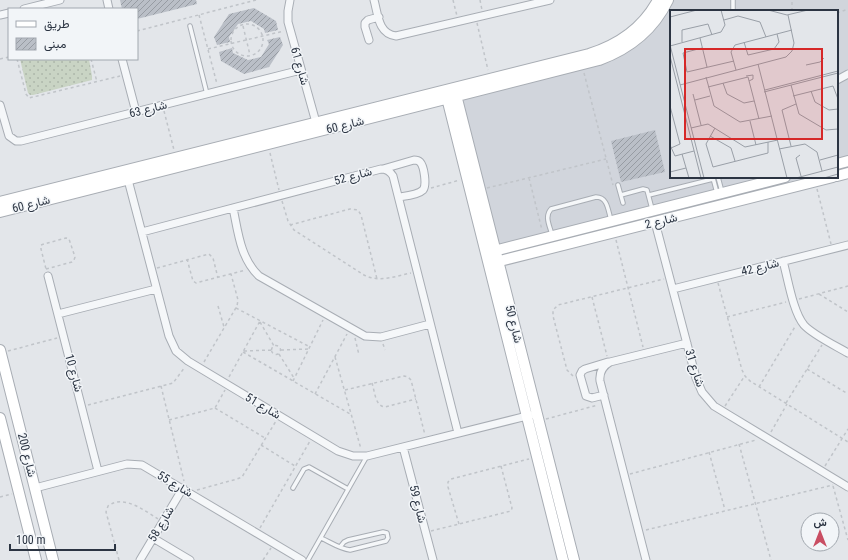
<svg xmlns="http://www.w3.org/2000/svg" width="848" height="560" font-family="'Roboto Condensed',Vazirmatn,sans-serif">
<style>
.built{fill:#d1d5dc}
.park{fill:url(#park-dots)}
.building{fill:url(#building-hatch)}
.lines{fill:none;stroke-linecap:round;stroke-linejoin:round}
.lane-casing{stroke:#a8adb4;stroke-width:5.5}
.street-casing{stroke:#a8adb4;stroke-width:9}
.secondary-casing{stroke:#a8adb4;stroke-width:12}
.path{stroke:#c0c4c9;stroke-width:1.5;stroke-dasharray:3 3;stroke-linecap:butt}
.lane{stroke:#f5f7f9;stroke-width:3.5}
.street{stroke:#f5f7f9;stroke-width:7}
.secondary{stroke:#fff;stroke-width:10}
.labels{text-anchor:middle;stroke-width:3;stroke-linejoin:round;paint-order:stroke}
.street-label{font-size:12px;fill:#2b3442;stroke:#f2f5f8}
.inset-road{fill:none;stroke:#999fa7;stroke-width:1}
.view{fill:#d62828;fill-opacity:0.15;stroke:#d62828;stroke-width:2}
.inset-edge{fill:none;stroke:#2b3442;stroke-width:2}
</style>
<defs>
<pattern id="park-dots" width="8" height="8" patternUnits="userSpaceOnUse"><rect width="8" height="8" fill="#c9d4c4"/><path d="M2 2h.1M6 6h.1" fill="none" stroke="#adb7aa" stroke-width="1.8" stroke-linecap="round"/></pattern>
<pattern id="building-hatch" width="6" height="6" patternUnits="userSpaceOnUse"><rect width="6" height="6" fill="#babfc7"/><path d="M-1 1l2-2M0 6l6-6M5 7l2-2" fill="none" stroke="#979ca3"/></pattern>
</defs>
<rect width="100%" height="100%" fill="#e3e6ea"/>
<path class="built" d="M 663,0 L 848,0 L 848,167 L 837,170 L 837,11 L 671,11 L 671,177 L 808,177 L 492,258 L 451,94 L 594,57 Z"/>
<path class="park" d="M 20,59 L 89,59 L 92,76 L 92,80 L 33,95 L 30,95 L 28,93 Z"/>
<path class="building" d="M 120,0 L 196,0 L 197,4 L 137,19 L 137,9 L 122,9 Z
M 254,8 L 276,21 L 278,30 L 265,33 L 264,29 L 251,21 L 238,24 L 229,37 L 230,42 L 217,45 L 214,37 L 229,14 Z
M 280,37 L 283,45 L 269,67 L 244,74 L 221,61 L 219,52 L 232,48 L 233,53 L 248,60 L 261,57 L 269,44 L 267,40 Z
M 655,130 L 665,172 L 621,182 L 611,141 Z"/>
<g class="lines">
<g class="lane-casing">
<path id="lane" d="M 733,0 L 733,11
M 190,26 L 207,94
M 718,177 L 722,192
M 713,178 L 717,193
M 618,185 L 623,203
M 621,195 L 643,189 L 647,190 L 652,209
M 649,195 L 713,179
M 552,235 C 550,226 544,217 551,209 L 596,197 C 608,197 608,211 611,220
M 293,488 L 304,469 L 309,467 L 348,489
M 321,538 C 330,542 340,549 350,550 L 386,541 L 388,538 L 387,533 L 383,532 L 348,540 L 344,542 L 340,547
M 308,560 L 367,456"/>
</g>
<g class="street-casing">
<path id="street" d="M 107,0 L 109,9
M 290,0 L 288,11 L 288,22 L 317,126
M 374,0 C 378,14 378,34 396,36 L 550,0
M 24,9 L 60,0
M 0,15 L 9,13
M 369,40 L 365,27 L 365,23 L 368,20 L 379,17
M 122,59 L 136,112
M 837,80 L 848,74
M 0,105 L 9,136 L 16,141 L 21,141 L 301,70
M 383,169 L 414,160 C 416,160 418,160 420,162 C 424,166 427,185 423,190 C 418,195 406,196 399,197
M 127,176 L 169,336 L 176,351 L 188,361 L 338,451 L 353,456 L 367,456 L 531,415
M 233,208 C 238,231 240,258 259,276 L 365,336 L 381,337 L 430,324
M 655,222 L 696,378 L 702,392 L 714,406 L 848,487
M 142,232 L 381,169 C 386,169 390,171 393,176 L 458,433
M 783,261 C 788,279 793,312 804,325 C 813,335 836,346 848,353
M 48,276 L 98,471
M 673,289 L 848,245
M 58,314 L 156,289
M 604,395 L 592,398 L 586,396 L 580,375 L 582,371 L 585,369 L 608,362
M 403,447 L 433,560
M 35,488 L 127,464 L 142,465 L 302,560
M 153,538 L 190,560
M 140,560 L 183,488
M 646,560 L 600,381 C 599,372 603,366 610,362 L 687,343"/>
</g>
<g class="secondary-casing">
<path id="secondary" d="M 455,91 L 574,560
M 446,94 L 563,560
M 837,164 L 848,161
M 837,176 L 848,173
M 0,202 L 589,54 C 618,45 643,28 658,0
M 0,212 L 599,60 C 629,49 654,29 668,0
M 490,252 L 785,177
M 492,263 L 833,177
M 0,350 L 53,560
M 0,418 L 36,560"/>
</g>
<path class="path" d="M 453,0 L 457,16
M 480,0 L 482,10
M 792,11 L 792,0
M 837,13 L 848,9
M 199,15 L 217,84
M 477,23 L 488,70
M231 40a16 16 0 1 1 32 0a16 16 0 1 1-32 0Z
M 243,26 L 250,55
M 137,31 L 256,0
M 208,49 L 284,31
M 0,59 L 9,57
M 17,59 L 26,94 L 29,98 L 120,76
M 91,59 L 97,82
M 584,73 L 613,185
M 164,111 L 174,150
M 270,153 L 279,190
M 529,178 L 542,230
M 431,188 L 460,180
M 487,188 L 606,159
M 817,189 L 831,244
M 282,201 L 288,221 L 294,230 L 364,275 C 379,283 396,276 411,273
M 290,225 L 350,209 L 358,210 L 361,215 L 377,279
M 616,240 L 643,347
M 187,259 L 193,281 L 196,283 L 246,270
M 157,268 L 209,254 L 213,258 L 218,278
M 46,269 L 72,262 L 74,260 L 75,257 L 69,239 L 66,238 L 44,244 L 41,245 L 41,249 L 46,269 L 46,270
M 718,283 L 742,370 L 745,376 L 750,381 L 848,442
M 819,294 L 848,312
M 592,297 L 607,356
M 799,299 L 848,286
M 218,306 L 224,327
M 236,308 L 310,347
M 727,317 L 786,302
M 260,322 L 274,346
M 355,338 L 359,355
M 383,344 L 385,350
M271.5 350a4.5 4.5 0 1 1 9 0a4.5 4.5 0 1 1-9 0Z
M 281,350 L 309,349
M 8,351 L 57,338
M 244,351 L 272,350
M 243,352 L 352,415
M 279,354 L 294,378
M 335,357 L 361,449
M 204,362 L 237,306 L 238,300 L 231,274
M 807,369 L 848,394
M 573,376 L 567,370 L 553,316 L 553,310 L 558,305 L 664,279
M 229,377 L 260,321
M 293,381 L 323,320
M 372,383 C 375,392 375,406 385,407 L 416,399
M 161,386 L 184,481
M 759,387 L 796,325
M 345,390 L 404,376 L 408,377 L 411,380 L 425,435
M 315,394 L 347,334
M 786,403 L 822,345
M 88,405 L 173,383 L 185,367
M 725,406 L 744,377
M 215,408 L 265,438
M 546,419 L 598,405
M 169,420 L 215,408 L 225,390
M 771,432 L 787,404
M 739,444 L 771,560
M 261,445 L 295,466
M 709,452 L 725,510
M 825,466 L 848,429
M 630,474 L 756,440
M 833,486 L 848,540
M 197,490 L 237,479 L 242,477 L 276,421
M 0,497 L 12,494
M 459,524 L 448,487 L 448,482 L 451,479 L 529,459
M 260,528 L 310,441
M 646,530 L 833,485
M 431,531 L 511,511 L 512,508 L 501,466
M 119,560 L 106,512 L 108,506 C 124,494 145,511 158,519
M 263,560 L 271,548"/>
<use href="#lane" class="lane"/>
<use href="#street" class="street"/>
<use href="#secondary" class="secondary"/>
</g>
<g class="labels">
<g class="street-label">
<text transform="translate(300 66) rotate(74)" y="4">شارع 61</text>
<text transform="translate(148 109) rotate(-14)" y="4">شارع 63</text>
<text transform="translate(345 125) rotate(-14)" y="4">شارع 60</text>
<text transform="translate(353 176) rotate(-15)" y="4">شارع 52</text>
<text transform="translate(31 204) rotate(-14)" y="4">شارع 60</text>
<text transform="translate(661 221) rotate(-14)" y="4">شارع 2</text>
<text transform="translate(760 267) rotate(-14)" y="4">شارع 42</text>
<text transform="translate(514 324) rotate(76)" y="4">شارع 50</text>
<text transform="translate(695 368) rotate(72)" y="4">شارع 31</text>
<text transform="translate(74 373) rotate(75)" y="4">شارع 10</text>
<text transform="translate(263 406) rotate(31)" y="4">شارع 51</text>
<text transform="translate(27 455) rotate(76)" y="4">شارع 200</text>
<text transform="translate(175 484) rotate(31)" y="4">شارع 55</text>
<text transform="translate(418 504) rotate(76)" y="4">شارع 59</text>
<text transform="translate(161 524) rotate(-59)" y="4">شارع 58</text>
</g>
</g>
<g transform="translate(670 10)">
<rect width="168" height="168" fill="#e3e6ea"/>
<path class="inset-road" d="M 98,0 L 117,5 L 138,0M 0,7 L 27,0M 54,10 L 68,6 L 90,12 L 96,27M 30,28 L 37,57M 12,32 L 12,20 L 38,14 L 42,25M 74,32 L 78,45 L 104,39 L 109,32 L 107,24M 0,35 L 34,168M 0,36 L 51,22 L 55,15 L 51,0M 32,38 L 13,43 L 17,62 L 64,51M 0,46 L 31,168M 88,54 L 117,168M 136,55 L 150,52 L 154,48M 66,60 L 61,42 L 65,35 L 122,20M 76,66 L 83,65 L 83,69 L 79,71M 36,67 L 44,96 L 70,112 L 102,106M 53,73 L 57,84 L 74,93 L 84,91M 10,75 L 116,47 L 122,41 L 124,33 L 118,5M 121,75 L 129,104 L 156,120 L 168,119M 38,77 L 78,67 L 89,109M 95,80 L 168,61M 141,81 L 145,92 L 159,100 L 168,99M 94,82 L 168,63M 23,84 L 31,115M 123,86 L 163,76 L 168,89M 25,90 L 40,86M 0,96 L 10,134 L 1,138M 80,111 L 86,135M 21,118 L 38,114 L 75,137 L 108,130M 45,118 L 36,134 L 43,157 L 98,143 L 98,132M 40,126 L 61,138 L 65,151M 0,135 L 5,146 L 24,141M 121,136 L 112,100 L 126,94M 109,139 L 135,134 L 147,142 L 152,161M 12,144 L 19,168M 130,145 L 126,148 L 131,166M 150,150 L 168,145M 0,162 L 16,158M 126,168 L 168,157M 154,168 L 168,164"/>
<path class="view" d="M 15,39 L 152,39 L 152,129 L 15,129 Z"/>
<rect width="168" height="168" class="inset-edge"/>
</g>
<rect x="8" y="8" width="130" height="52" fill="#f2f5f8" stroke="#a2a8af"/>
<rect x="16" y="21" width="20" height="6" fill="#ffffff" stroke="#a2a8af"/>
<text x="44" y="28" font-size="12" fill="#2b3442">طريق</text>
<rect x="16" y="38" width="20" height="12" fill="url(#building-hatch)" stroke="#a2a8af"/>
<text x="44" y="48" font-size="12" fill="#2b3442">مبنى</text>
<g transform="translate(820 532)"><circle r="19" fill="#f2f5f8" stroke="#a2a8af"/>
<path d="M0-3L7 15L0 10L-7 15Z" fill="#c94e63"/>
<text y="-6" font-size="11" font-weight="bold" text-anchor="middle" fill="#2b3442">ش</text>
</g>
<path d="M10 544v6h105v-6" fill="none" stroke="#2b3442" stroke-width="2"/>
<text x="16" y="544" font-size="12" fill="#2b3442" stroke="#f2f5f8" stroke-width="3" paint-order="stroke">100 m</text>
</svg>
